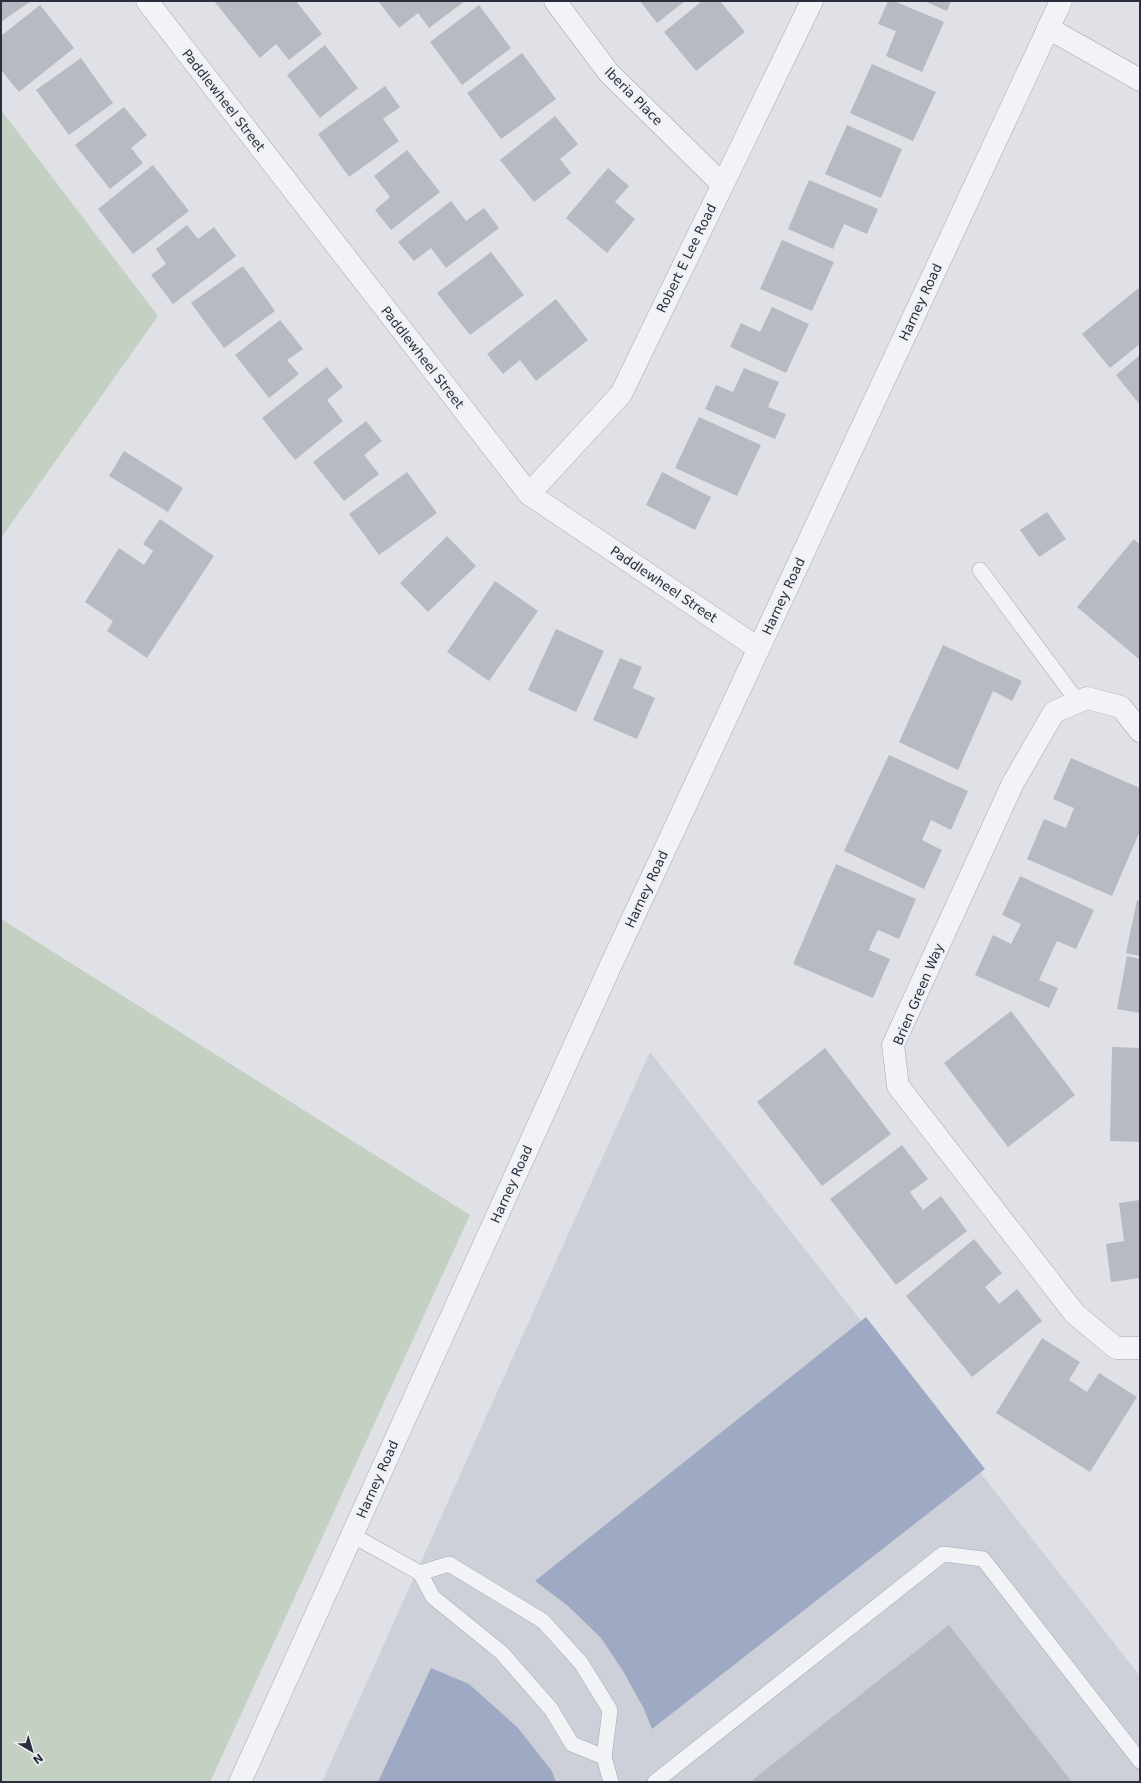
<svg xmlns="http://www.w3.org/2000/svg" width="1141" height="1783" font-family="'DejaVu Sans',sans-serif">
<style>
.built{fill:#ced0d9}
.green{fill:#c3d0c2}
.water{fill:#9eaac4}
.building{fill:#b7bac3}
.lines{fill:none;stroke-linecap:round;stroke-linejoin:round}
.service-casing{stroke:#a6a8b1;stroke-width:16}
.minor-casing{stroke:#a6a8b1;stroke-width:23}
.tertiary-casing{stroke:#a6a8b1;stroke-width:23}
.service{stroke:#f2f3f6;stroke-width:15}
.minor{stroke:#f2f3f6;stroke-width:22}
.tertiary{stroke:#f2f3f6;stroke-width:22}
.labels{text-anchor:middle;stroke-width:4;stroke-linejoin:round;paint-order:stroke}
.street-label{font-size:13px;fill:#2a2e3d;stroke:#eff0f5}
</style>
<rect width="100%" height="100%" fill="#e0e1e7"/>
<path class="built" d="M 650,1052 L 1140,1676 L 1140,1782 L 322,1782 Z"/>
<path class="green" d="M 1,110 L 158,316 L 1,538 Z
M 1,919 L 470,1215 L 210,1782 L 1,1782 Z"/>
<path class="water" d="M 866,1317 L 985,1469 L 652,1729 L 644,1709 L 623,1671 L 601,1638 L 568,1606 L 535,1581 Z
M 431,1668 L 469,1684 L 518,1728 L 552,1771 L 556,1782 L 378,1782 Z"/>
<path class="building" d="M 1,1 L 31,1 L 1,22 Z
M 214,1 L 296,1 L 322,34 L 289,60 L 276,44 L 260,58 Z
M 378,1 L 465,1 L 429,28 L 418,13 L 399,28 Z
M 640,1 L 685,1 L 657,23 Z
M 702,1 L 720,1 L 745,32 L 696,71 L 664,32 Z
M 888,1 L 894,1 L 944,22 L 922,72 L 886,56 L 896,31 L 878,24 Z
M 924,1 L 951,1 L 947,11 Z
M 40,5 L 74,48 L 19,92 L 1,70 L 1,36 Z
M 479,5 L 511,48 L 462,85 L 430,42 Z
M 325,45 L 358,88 L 320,118 L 287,75 Z
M 522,53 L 556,99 L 501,139 L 467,93 Z
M 81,58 L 113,103 L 69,135 L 36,90 Z
M 872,64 L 936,92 L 913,141 L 850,113 Z
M 385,86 L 400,107 L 383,119 L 399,141 L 349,177 L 318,134 Z
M 124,107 L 147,135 L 131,148 L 143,163 L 110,189 L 75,145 Z
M 555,116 L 578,144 L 560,159 L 571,173 L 534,202 L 500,160 Z
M 847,125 L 902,149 L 881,198 L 825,174 Z
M 407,150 L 440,192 L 391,230 L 375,210 L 390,197 L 374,176 Z
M 153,165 L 189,211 L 133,254 L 98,209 Z
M 608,168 L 629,186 L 615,202 L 635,219 L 607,253 L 566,218 Z
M 809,180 L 878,209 L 867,234 L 844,224 L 833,249 L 788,229 Z
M 451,201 L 466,221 L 484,208 L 499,228 L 446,268 L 431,248 L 414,261 L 398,242 Z
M 187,225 L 198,239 L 214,227 L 236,256 L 173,304 L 151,275 L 166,264 L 156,249 Z
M 782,240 L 834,262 L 812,311 L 760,289 Z
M 491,252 L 524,295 L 470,335 L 437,293 Z
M 243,266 L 275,311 L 224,348 L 191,303 Z
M 1140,287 L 1140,344 L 1110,368 L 1082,334 Z
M 556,299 L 588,340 L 536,381 L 520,360 L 503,374 L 487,354 Z
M 772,307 L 809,324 L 786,373 L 730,347 L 741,323 L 760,332 Z
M 280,320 L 303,349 L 287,360 L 299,374 L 269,398 L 235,355 Z
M 1140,355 L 1140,405 L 1116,375 Z
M 327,367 L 343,387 L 327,400 L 343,421 L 295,460 L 262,418 Z
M 744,368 L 779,382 L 768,407 L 786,414 L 775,439 L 705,409 L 716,385 L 733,392 Z
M 699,417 L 761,445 L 737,496 L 675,468 Z
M 366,421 L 382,441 L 364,455 L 379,474 L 344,501 L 313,462 Z
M 124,451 L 183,488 L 168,512 L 109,476 Z
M 407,472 L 437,513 L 379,555 L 349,514 Z
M 662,472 L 711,497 L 695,530 L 646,505 Z
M 1047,512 L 1066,539 L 1039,557 L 1020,530 Z
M 160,519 L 214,556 L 147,658 L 107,631 L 113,621 L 85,602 L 119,548 L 144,565 L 153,551 L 143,544 Z
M 447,536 L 476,566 L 428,612 L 400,583 Z
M 1134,539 L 1140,545 L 1140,660 L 1077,607 Z
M 495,581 L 538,611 L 489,681 L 447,652 Z
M 556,629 L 604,651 L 576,712 L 528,690 Z
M 943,645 L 1022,681 L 1012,701 L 993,691 L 958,770 L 899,742 Z
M 620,658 L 642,667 L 633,688 L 655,698 L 637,739 L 593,720 Z
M 889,755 L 968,791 L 951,830 L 931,820 L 922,840 L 942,850 L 924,889 L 844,851 Z
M 1071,758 L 1140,788 L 1140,831 L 1112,896 L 1027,859 L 1044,819 L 1066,828 L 1074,808 L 1053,799 Z
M 836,864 L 916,899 L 899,939 L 878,930 L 872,942 L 869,950 L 890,959 L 873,998 L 793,964 Z
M 1020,876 L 1094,910 L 1076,949 L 1057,941 L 1039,980 L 1058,988 L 1049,1008 L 975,975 L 993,935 L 1011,944 L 1021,924 L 1002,915 Z
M 1137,900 L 1140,901 L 1140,956 L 1126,953 Z
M 1127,956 L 1140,959 L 1140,1013 L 1117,1009 Z
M 1011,1011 L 1075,1095 L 1008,1147 L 944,1063 Z
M 1112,1047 L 1140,1048 L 1140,1142 L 1110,1141 Z
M 825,1048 L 891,1134 L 822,1186 L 757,1102 Z
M 902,1145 L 928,1179 L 910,1192 L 917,1202 L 923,1210 L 941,1196 L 967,1231 L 896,1285 L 830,1199 Z
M 1140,1200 L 1140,1278 L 1111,1282 L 1106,1244 L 1124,1241 L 1119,1203 Z
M 974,1239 L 1002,1273 L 985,1287 L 999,1304 L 1017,1289 L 1042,1321 L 972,1377 L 906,1296 Z
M 1042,1338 L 1080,1362 L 1069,1380 L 1087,1392 L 1099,1373 L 1137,1397 L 1090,1472 L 996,1413 Z
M 949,1625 L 1072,1782 L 750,1782 Z"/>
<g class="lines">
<g class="service-casing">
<path id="service" d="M 980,570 L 1078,702
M 352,1535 L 420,1573 L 433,1597 L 502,1653 L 551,1709 L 572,1744 L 604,1757
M 420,1573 L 449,1564 L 543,1621 L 581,1663 L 610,1710 L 604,1757 L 611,1782
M 655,1782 L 943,1554 L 983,1559 L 1140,1761"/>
</g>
<g class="minor-casing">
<path id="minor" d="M 147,1 L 529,494 L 758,648
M 555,1 L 609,73 L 722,184
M 1048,28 L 1140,80
M 529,494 L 621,394 L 812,1
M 1140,731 L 1121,707 L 1087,698 L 1054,712 L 1013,783 L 893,1045 L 898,1086 L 1075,1314 L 1116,1348 L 1140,1348"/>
</g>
<g class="tertiary-casing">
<path id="tertiary" d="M 240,1782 L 610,967 L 1061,1"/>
</g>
<use href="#service" class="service"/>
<use href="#minor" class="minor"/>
<use href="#tertiary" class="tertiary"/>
</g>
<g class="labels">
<g class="street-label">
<text transform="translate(634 96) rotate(45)" y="5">Iberia Place</text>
<text transform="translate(224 100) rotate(52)" y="5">Paddlewheel Street</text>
<text transform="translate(686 258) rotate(-64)" y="5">Robert E Lee Road</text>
<text transform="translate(920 302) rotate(-65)" y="5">Harney Road</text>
<text transform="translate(423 357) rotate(52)" y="5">Paddlewheel Street</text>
<text transform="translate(664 584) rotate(34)" y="5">Paddlewheel Street</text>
<text transform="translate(783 596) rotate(-65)" y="5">Harney Road</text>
<text transform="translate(646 889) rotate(-65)" y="5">Harney Road</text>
<text transform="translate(918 994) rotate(-67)" y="5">Brien Green Way</text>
<text transform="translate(511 1184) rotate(-66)" y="5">Harney Road</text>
<text transform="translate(377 1479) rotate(-66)" y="5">Harney Road</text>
</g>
</g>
<rect width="1141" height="1783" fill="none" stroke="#2a2e3d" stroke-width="4"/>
<g transform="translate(32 1751) rotate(142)" stroke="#eff0f5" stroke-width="3" paint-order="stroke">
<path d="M0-3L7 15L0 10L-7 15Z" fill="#2a2e3d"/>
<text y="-6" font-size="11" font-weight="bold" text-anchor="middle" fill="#2a2e3d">N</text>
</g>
</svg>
